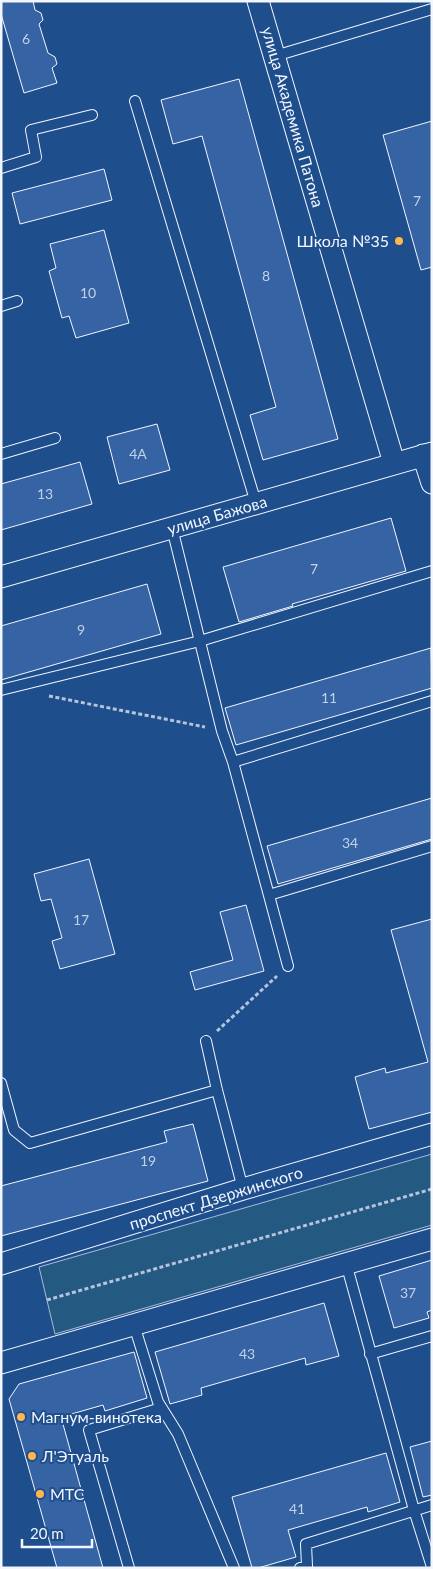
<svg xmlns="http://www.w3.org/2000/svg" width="433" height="1569" font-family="Lato,sans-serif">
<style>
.green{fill:#245a82;stroke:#a8bbd7}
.building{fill:#3563a3;stroke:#f2f6ff}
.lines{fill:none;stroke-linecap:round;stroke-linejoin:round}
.service-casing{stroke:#f2f6ff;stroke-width:12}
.minor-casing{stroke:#f2f6ff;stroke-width:23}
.path{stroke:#b3c4dc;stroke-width:3;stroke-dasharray:4 2.5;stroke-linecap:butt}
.service{stroke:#1f4e8c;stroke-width:10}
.minor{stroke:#1f4e8c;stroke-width:21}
.poi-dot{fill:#ffb74d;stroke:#1f4e8c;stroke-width:2}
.labels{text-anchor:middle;stroke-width:4;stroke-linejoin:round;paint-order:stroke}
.number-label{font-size:14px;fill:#c3d1e8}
.street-label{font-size:16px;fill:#f2f6ff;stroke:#1f4e8c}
.poi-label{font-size:16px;fill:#f2f6ff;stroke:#1f4e8c;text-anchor:start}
</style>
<rect width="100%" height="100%" fill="#1f4e8c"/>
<path class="green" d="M 432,1154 L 432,1225 L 55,1334 L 39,1267 Z"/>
<path class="building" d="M 1,1 L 33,1 L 35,10 L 41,13 L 43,20 L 39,24 L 48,53 L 55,57 L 57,64 L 52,68 L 57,83 L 24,93 L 1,14 Z
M 239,79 L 338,439 L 263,460 L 250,415 L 276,407 L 202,136 L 173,144 L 161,100 Z
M 432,121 L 432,267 L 421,270 L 383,135 Z
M 104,169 L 112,200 L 20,224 L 12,193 Z
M 104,230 L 129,323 L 76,338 L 69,316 L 62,318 L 49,271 L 56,268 L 50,244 Z
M 157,424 L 170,470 L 119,484 L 107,437 Z
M 80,462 L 92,504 L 1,530 L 1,484 Z
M 391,518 L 406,571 L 292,604 L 293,606 L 239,622 L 223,567 Z
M 147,584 L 161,634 L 1,680 L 1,626 Z
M 431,648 L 432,688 L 236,745 L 225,708 Z
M 432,798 L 432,839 L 278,884 L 267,846 Z
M 89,859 L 115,954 L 60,969 L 52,941 L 62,938 L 51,899 L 41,901 L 34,874 Z
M 246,905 L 264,971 L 195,990 L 190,972 L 233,960 L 220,912 Z
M 432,919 L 432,1112 L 369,1129 L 355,1077 L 385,1068 L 386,1073 L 428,1062 L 391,930 Z
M 193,1124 L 208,1181 L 1,1236 L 1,1186 L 167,1142 L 164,1131 Z
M 432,1260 L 432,1310 L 427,1312 L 429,1318 L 394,1328 L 379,1276 Z
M 324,1303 L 339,1356 L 306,1365 L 305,1358 L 201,1388 L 202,1395 L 170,1404 L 155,1352 Z
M 134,1352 L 147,1398 L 105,1411 L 103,1405 L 61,1417 L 103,1568 L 57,1568 L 9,1399 L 19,1384 Z
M 432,1441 L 432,1495 L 423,1497 L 410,1447 Z
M 386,1453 L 400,1502 L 368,1512 L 367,1507 L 288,1530 L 296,1557 L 258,1568 L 252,1568 L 232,1497 Z"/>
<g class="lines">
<g class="service-casing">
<path id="service" d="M 275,56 L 432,9
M 135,101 L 256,503
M 1,168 L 36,157 L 31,130 L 92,115
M 1,306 L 17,301
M 1,454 L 55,438
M 172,528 L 222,731 L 233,762 L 288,966
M 1,690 L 200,641 L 432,571
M 233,762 L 432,701
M 269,895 L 432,846
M 206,1041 L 217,1090 L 243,1189
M 1,1083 L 14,1130 L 30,1143 L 217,1090
M 346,1263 L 414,1510 L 432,1567
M 134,1325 L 158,1402 L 178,1434 L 234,1568
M 370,1354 L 432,1336
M 129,1568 L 89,1430 L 161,1408
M 300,1568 L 307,1566 L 306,1544 L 432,1505"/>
</g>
<g class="minor-casing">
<path id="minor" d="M 258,1 L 394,463
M 423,455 L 432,483
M 1,577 L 432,453
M 1,1264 L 243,1189 L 432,1134
M 1,1363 L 432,1239"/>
</g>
<path class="path" d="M 49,696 L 205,727
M 217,1031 L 277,976
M 47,1300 L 432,1189"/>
<use href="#service" class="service"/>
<use href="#minor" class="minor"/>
</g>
<g class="poi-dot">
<circle cx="399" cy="241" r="5"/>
<circle cx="21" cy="1417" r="5"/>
<circle cx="32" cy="1456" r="5"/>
<circle cx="40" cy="1494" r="5"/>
</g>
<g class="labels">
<g class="number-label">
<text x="26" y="44">6</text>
<text x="417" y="206">7</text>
<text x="266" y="281">8</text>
<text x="88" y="298">10</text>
<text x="138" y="459">4А</text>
<text x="45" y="499">13</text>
<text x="314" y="574">7</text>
<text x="81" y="635">9</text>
<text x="329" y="703">11</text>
<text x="350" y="848">34</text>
<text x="81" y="925">17</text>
<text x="148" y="1166">19</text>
<text x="408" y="1298">37</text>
<text x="247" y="1359">43</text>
<text x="297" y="1514">41</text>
</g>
<g class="street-label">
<text transform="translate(293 117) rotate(74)" y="6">улица Академика Патона</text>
<text transform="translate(217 515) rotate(-16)" y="6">улица Бажова</text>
<text transform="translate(216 1198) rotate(-17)" y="6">проспект Дзержинского</text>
</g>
<g class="poi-label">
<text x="389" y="247" text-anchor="end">Школа №35</text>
<text x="31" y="1423">Магнум-винотека</text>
<text x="42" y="1462">Л'Этуаль</text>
<text x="50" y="1500">МТС</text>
</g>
</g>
<rect width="433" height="1569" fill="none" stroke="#f2f6ff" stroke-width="5"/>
<path d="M22 1539v8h70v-8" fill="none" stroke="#f2f6ff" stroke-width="2.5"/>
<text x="30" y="1539" font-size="15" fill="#f2f6ff" stroke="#1f4e8c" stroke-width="4" paint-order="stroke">20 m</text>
</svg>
